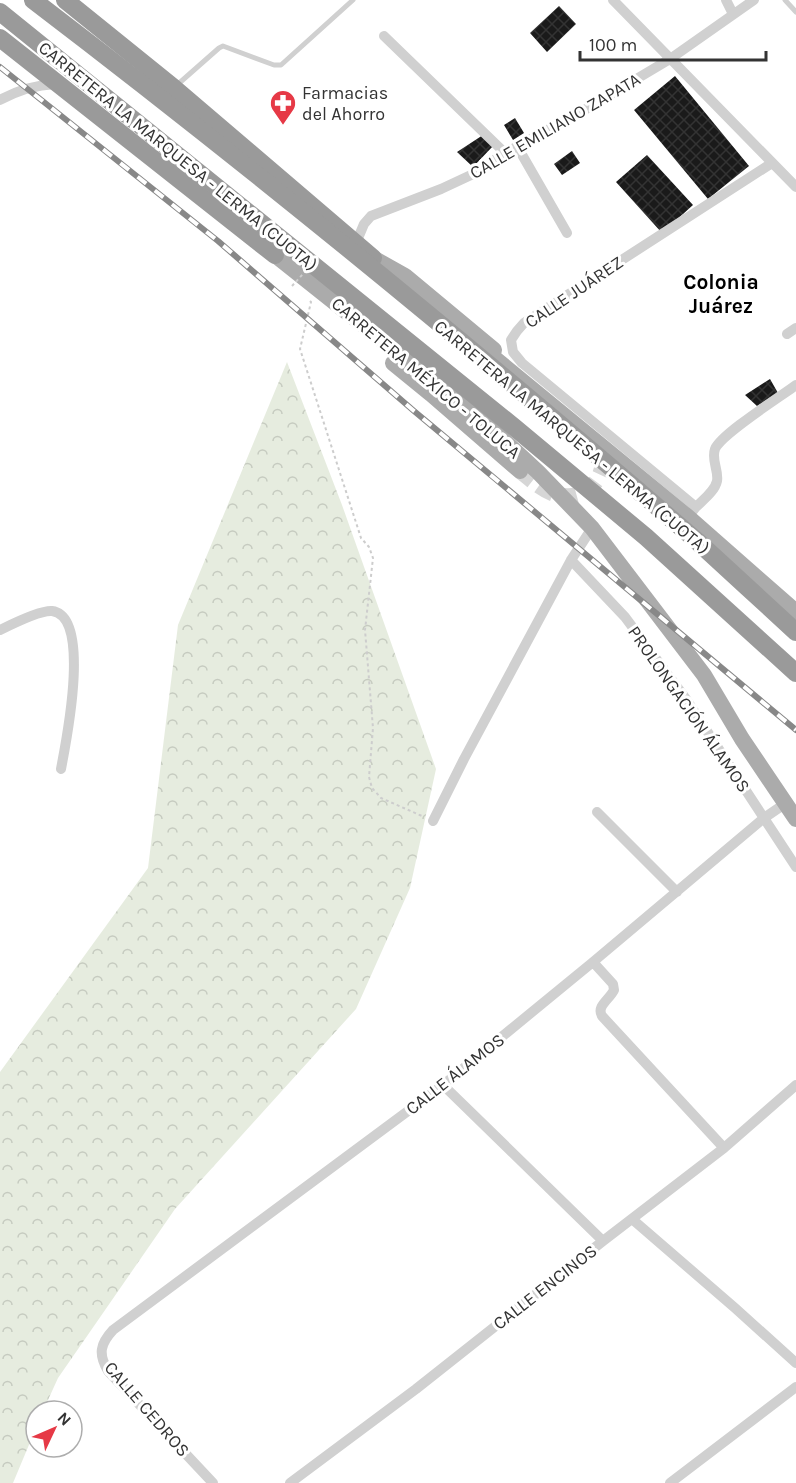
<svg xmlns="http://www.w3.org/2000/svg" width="796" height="1483" font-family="Karla,sans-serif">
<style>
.forest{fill:url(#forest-crowns)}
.building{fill:url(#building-cross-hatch)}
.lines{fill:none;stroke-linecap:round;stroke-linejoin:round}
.primary-tunnel{stroke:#d6d6d6;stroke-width:16;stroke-dasharray:16 8;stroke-linecap:butt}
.path{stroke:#cdcdcd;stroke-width:2;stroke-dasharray:3 3;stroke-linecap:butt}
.lane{stroke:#d0d0d0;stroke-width:5}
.street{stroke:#d0d0d0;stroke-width:10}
.primary{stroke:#ababab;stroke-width:16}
.highway{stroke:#9a9a9a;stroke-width:18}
.rail-casing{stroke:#888;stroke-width:6}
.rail{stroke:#fff;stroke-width:4;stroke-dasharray:11;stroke-linecap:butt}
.path-bridge{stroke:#cdcdcd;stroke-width:2;stroke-dasharray:3 3;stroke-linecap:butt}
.highway-bridge{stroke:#9a9a9a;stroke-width:18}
.labels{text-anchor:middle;stroke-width:6;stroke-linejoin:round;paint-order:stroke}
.poi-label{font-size:18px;fill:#333;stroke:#fff;text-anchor:start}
.street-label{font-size:18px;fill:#333;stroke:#fff}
.quarter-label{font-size:21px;font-weight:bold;fill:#000;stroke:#fff}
</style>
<defs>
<pattern id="forest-crowns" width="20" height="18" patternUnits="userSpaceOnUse" patternTransform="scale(1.5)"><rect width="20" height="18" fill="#e6ecdf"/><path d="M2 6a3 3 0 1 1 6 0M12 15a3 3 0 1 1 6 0" fill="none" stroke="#c6cbc0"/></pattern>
<pattern id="building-cross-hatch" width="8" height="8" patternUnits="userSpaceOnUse" patternTransform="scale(1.5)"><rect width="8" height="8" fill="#1a1a1a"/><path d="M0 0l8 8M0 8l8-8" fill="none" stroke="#333"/></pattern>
</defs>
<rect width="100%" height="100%" fill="#fff"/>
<path class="forest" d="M 287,362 L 342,505 L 436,769 L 410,888 L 356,1009 L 175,1209 L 58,1378 L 43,1411 L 36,1411 L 36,1428 L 13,1483 L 0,1483 L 0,1072 L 148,868 L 178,625 Z"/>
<path class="building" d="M 559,6 L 576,24 L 547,52 L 530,33 Z
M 675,76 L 749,166 L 708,199 L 634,110 Z
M 515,118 L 524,133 L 513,140 L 504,125 Z
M 483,135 L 494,145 L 473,167 L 457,152 Z
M 572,151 L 580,163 L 562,175 L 554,164 Z
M 647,155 L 693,205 L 662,233 L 616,182 Z
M 770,379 L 778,393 L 757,406 L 745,395 Z"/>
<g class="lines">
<path class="primary-tunnel" d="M 520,471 C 533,481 547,495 564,496 C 589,499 609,473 602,450"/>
<path class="path" d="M 310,301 L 311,302 L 300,349 L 361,538 L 369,547 L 373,558 L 365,630 L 373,728 L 369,777 L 372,788 L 381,798 L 422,816"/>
<path class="lane" d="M 785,0 L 796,12
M 177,85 L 219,48 L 223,46 L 274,65 L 281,65 L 353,0"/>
<path class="street" d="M 613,0 L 796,187
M 726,0 L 733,14
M 384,36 L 505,153
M 0,100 C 18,90 36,85 56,84
M 517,146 L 567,233
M 356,243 L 364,224 L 371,216 L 441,189 L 471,175 L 505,153 L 586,109 L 670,59 L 754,0
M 787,334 L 796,328
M 696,507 C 703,500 715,491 717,481 C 719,471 711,460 715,449 C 721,434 780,397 796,385
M 688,517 L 696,507 L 522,363 L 513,352 L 511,340 L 517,331 L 524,323 L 772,163
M 571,560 L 625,617 L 686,699 L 796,867
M 0,630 C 12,624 40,610 52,611 C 92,616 66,742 61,769
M 597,812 L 677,892
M 433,821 L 464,759 L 571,560 L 592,528
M 593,962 L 613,984 L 614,990 C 610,999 596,1006 602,1016 L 724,1148
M 443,1085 L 603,1241
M 632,1219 L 735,1308 L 796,1363
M 213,1483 L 108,1371 C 98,1354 100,1344 113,1330 L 443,1085 L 593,962 L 764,818 L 786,803
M 290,1483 L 416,1389 L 603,1241 L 724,1148 L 796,1085
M 670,1483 L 796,1387"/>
<path class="primary" d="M 275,255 L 481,419 L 538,472 L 592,528 L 704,675 L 742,739 L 796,819
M 373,258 L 405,276 L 494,350
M 482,348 L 688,517 L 796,612
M 393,363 L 431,394 L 520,471"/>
<path class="highway" d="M 65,0 L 174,88 L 373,258
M 0,38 L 275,255"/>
<g class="rail-casing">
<path id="rail" d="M 0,67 L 218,241 L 414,411 L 796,730"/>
</g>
<use href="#rail" class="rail"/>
<path class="path-bridge" d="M 292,286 L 303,274"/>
<path class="highway-bridge" d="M 33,0 C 260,173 481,355 697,541 C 730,571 763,602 796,632
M 0,12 L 514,427 L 646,537 L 796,673"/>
</g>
<defs>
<g id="pharmacy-pin" transform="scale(1.35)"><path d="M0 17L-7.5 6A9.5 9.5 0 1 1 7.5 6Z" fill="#e63946" stroke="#fff"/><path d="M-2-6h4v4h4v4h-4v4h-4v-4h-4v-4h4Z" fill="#fff"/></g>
</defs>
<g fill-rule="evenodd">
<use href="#pharmacy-pin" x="283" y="103"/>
</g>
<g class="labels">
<g class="poi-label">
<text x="302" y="99">Farmacias<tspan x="302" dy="21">del Ahorro</tspan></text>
</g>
<g class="street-label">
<text transform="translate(555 126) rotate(-30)" y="6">CALLE EMILIANO ZAPATA</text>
<text transform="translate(178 156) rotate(39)" y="6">CARRETERA LA MARQUESA - LERMA (CUOTA)</text>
<text transform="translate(574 292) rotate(-34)" y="6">CALLE JUÁREZ</text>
<text transform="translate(426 378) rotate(40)" y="6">CARRETERA MÉXICO - TOLUCA</text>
<text transform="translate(572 437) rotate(40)" y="6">CARRETERA LA MARQUESA - LERMA (CUOTA)</text>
<text transform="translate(689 709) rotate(55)" y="6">PROLONGACIÓN ÁLAMOS</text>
<text transform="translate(455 1074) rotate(-38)" y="6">CALLE ÁLAMOS</text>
<text transform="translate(545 1287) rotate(-38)" y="6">CALLE ENCINOS</text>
<text transform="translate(147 1409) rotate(49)" y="6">CALLE CEDROS</text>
</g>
<g class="quarter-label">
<text x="721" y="289">Colonia<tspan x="721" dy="24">Juárez</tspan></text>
</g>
</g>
<g transform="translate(54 1429) rotate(46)"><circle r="28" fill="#ffffff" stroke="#adadad" stroke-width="1.5"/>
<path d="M0-4.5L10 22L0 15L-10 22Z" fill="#e63946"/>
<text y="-9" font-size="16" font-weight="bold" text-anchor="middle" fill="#333333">N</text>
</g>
<path d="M580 51v9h186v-9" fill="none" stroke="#333333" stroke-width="3"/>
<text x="589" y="51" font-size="18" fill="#333333" stroke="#ffffff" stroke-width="4.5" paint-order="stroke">100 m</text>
</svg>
